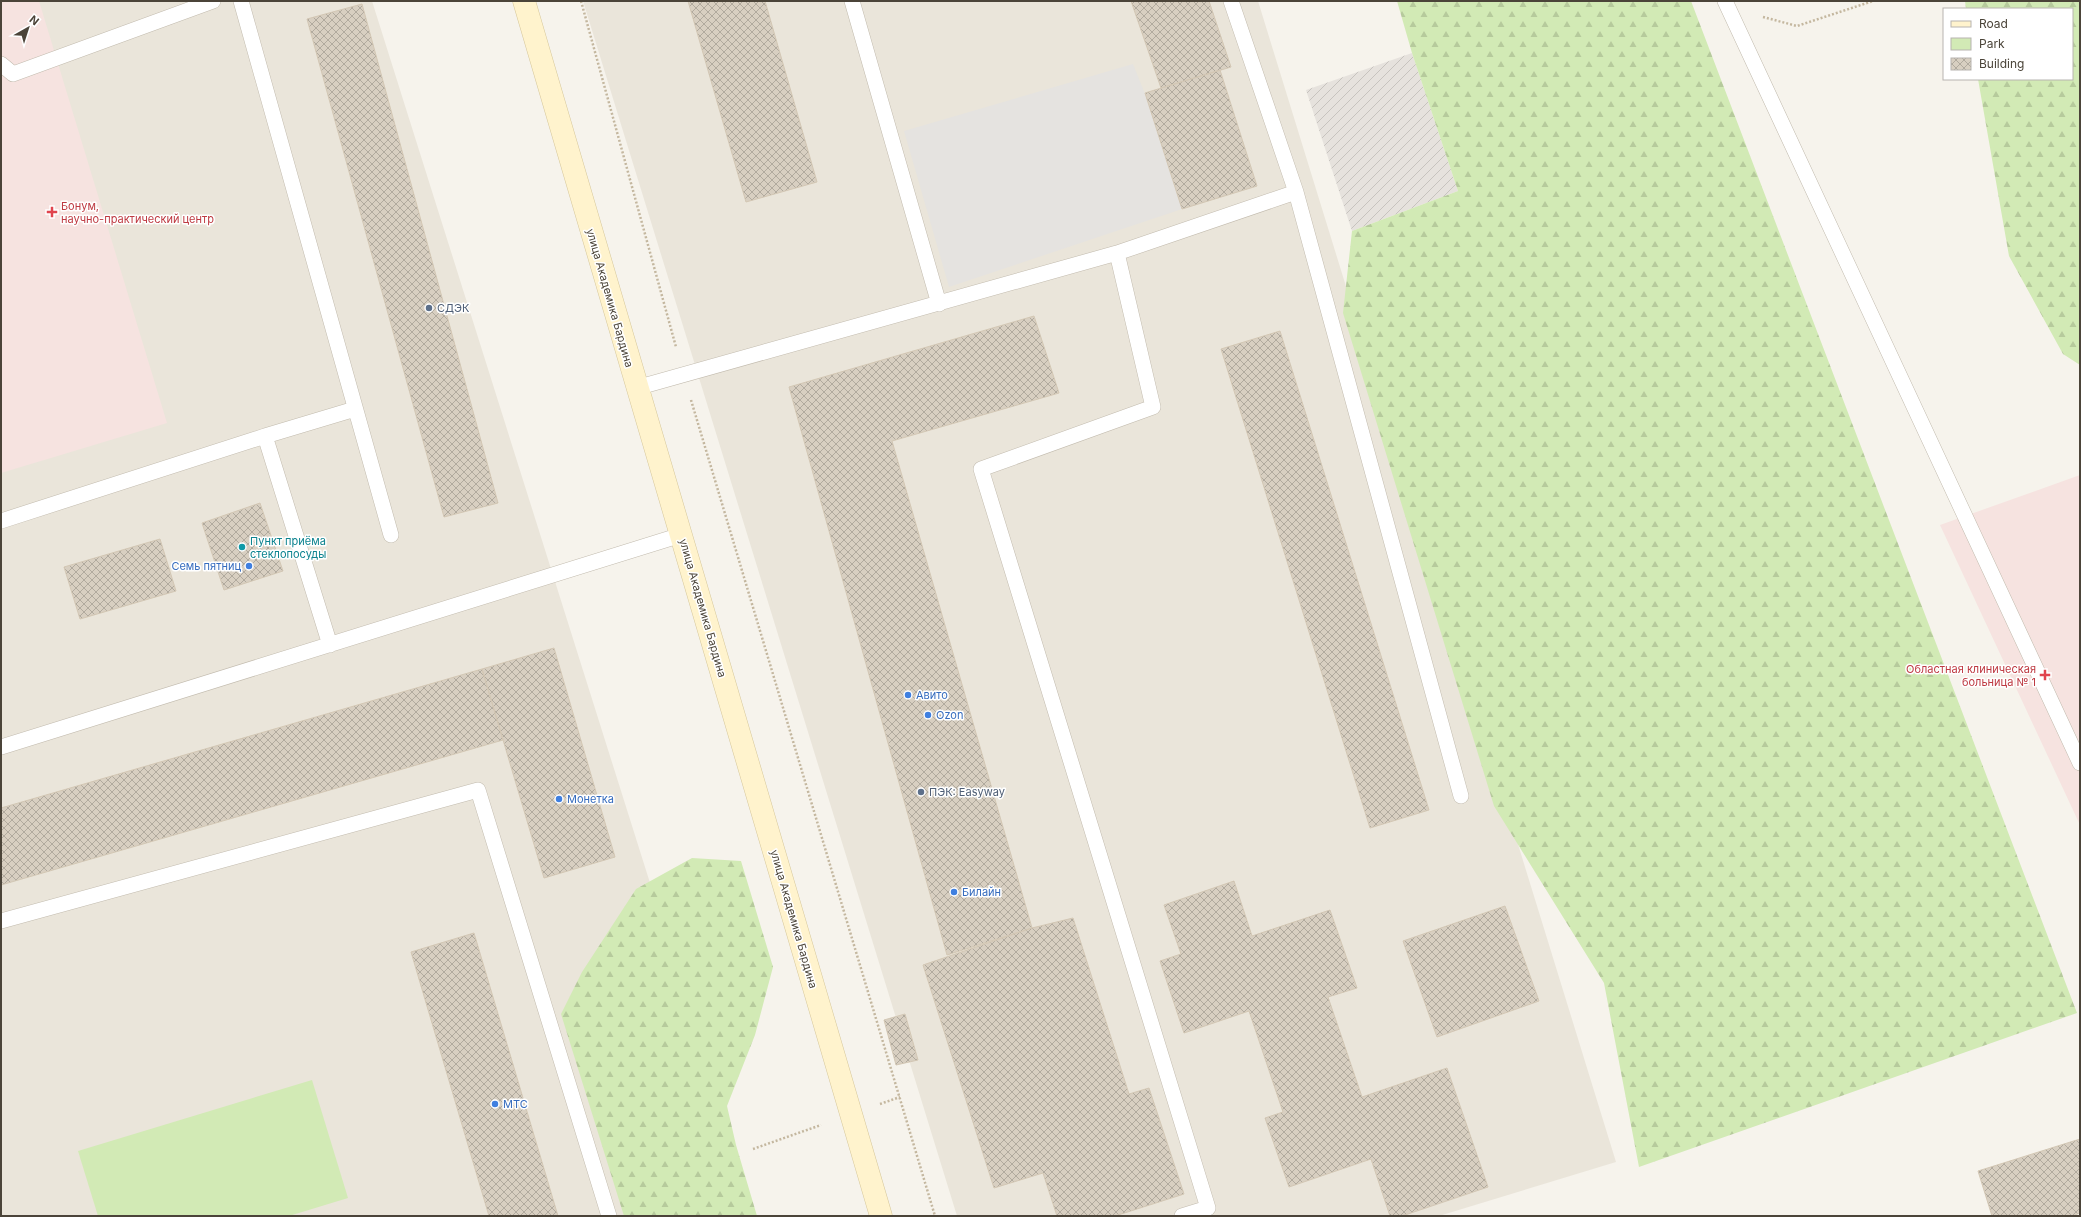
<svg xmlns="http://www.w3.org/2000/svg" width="2081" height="1217" font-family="Inter,sans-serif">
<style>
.residential{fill:#eae5da}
.industrial{fill:url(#industrial-furrows)}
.medical{fill:#f6e3e0}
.forest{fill:url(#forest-firs)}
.park{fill:#d2eab5}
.parking{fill:#e5e3e0}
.building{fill:url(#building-cross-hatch);stroke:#d3c7b4}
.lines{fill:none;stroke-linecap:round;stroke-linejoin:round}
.lane-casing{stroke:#c2bbae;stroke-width:16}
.secondary-casing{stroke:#d6c79b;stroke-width:23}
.path{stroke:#c4b79f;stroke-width:2.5;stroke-dasharray:2 2;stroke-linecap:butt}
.lane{stroke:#fff;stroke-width:15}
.secondary{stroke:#fff3cd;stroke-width:22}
.health-dot{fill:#e0444e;stroke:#fff;stroke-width:1.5}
.service-dot{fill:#5c6f8a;stroke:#fff;stroke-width:1.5}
.culture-dot{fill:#0f9aa8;stroke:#fff;stroke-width:1.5}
.shop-dot{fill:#3f7fe0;stroke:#fff;stroke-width:1.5}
.labels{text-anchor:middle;stroke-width:3;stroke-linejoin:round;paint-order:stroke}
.health-label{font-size:11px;fill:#be3a42;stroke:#fff;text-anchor:start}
.street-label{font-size:11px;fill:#4b4439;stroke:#fff}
.service-label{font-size:11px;fill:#4e5e75;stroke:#fff;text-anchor:start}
.culture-label{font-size:11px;fill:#0d838f;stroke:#fff;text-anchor:start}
.shop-label{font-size:11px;fill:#366cbe;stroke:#fff;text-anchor:start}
</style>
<defs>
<pattern id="industrial-furrows" width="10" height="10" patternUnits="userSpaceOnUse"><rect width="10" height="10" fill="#e6e2dd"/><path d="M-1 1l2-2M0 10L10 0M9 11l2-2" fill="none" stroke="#c7c3be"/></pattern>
<pattern id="forest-firs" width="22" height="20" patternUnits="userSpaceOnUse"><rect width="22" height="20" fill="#d2eab5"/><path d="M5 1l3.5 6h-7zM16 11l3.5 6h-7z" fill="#b6ca9c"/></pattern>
<pattern id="building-cross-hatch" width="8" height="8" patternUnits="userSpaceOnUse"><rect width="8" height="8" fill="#d8cfc1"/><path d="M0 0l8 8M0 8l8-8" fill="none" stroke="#b1aa9e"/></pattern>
</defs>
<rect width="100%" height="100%" fill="#f6f3ec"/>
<path class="residential" d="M 1,1 L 372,1 L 755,1216 L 1,1216 Z
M 583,1 L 1258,1 L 1616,1162 L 1439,1216 L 957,1216 Z"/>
<path class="industrial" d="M 1412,53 L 1458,191 L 1352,231 L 1306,90 Z"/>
<path class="medical" d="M 1,1 L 39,1 L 167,423 L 1,473 Z
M 2080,475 L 2080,825 L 1940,525 Z"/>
<path class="forest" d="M 1397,1 L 1691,1 L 2077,1013 L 1639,1167 L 1604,983 L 1494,806 L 1343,313 L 1352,231 L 1458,191 L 1412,53 Z
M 1965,1 L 2080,1 L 2080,365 L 2063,354 L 2009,256 L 1978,79 L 2072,79 L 2072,9 L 1966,9 Z
M 692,858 L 741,861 L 773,967 L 755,1035 L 727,1106 L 736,1145 L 757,1216 L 624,1216 L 561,1014 L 582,972 L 636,889 Z"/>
<path class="park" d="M 312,1080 L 348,1198 L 289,1216 L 98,1216 L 78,1151 Z"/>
<path class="parking" d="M 1133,64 L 1145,94 L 1182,209 L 949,287 L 904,131 Z"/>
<path class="building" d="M 688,1 L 765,1 L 817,182 L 746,202 Z
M 1131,1 L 1209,1 L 1231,67 L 1161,88 Z
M 362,4 L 498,503 L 444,517 L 307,19 Z
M 1220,70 L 1257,186 L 1182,209 L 1145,93 Z
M 1034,316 L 1059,393 L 892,441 L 1032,928 L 947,955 L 789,387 Z
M 1280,331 L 1429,810 L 1370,828 L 1221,349 Z
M 260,503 L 283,571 L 224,590 L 202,523 Z
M 160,539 L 176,591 L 80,619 L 64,567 Z
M 554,648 L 615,857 L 544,878 L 482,669 Z
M 482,669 L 503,740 L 1,885 L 1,808 Z
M 1234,881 L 1252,936 L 1330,910 L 1357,988 L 1328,997 L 1362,1097 L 1447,1068 L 1488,1187 L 1402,1216 L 1390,1216 L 1371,1159 L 1289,1187 L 1265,1118 L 1283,1112 L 1249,1011 L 1184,1033 L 1160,961 L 1181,954 L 1164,905 Z
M 1505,906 L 1539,1001 L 1437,1037 L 1403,941 Z
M 1073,918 L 1129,1094 L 1149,1088 L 1184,1194 L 1115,1216 L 1057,1216 L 1043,1173 L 994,1188 L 923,965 L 1032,928 Z
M 474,933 L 558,1216 L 489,1216 L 411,952 Z
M 905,1014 L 918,1060 L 896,1065 L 884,1020 Z
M 2080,1139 L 2080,1213 L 2072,1216 L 1992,1216 L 1978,1171 Z"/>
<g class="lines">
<g class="lane-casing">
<path id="lane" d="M 241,1 L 391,535
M 852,1 L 939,304
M 1725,1 L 2080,763
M 1,64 L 13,74 L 213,1
M 1296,192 L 1461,796
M 1117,253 L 1153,407 L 981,469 L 1208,1208 L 1182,1216
M 636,388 L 1117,253 L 1296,192 L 1231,1
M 265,436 L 355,409
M 1,521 L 265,436 L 330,645
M 1,747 L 681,535
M 1,921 L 478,790 L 609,1216"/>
</g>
<g class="secondary-casing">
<path id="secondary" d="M 524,1 C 641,406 761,811 881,1216"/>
</g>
<path class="path" d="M 581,1 L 676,347
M 1763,17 L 1797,26 L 1873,1
M 691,400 L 935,1216
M 880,1104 L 900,1097
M 753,1149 L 821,1125"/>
<use href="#lane" class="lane"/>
<use href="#secondary" class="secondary"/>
</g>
<g class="health-dot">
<path d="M50 206h4v4h4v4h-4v4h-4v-4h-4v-4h4z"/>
<path d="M2043 669h4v4h4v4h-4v4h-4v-4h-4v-4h4z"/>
</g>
<g class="service-dot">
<circle cx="429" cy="308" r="4"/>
<circle cx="921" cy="792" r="4"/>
</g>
<circle class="culture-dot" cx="242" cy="547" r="4"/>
<g class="shop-dot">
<circle cx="249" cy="566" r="4"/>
<circle cx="908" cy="695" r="4"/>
<circle cx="928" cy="715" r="4"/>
<circle cx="559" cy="799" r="4"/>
<circle cx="954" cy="892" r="4"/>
<circle cx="495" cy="1104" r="4"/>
</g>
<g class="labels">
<g class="health-label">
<text x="61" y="210">Бонум,<tspan x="61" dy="13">научно-практический центр</tspan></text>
<text x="2036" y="673" text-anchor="end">Областная клиническая<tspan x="2036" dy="13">больница № 1</tspan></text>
</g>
<g class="street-label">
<text transform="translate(610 298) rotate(74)" y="4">улица Академика Бардина</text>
<text transform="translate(703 608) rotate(74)" y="4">улица Академика Бардина</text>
<text transform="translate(794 919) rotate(74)" y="4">улица Академика Бардина</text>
</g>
<g class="service-label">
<text x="437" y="312">СДЭК</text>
<text x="929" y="796">ПЭК: Easyway</text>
</g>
<g class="culture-label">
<text x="250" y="545">Пункт приёма<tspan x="250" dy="13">стеклопосуды</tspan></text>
</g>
<g class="shop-label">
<text x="241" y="570" text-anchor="end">Семь пятниц</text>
<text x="916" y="699">Авито</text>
<text x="936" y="719">Ozon</text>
<text x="567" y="803">Монетка</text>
<text x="962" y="896">Билайн</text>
<text x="503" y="1108">МТС</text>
</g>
</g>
<rect width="2081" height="1217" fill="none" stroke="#4b4439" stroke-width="4"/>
<rect x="1943" y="8" width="130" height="72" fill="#ffffff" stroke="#b7b4b0"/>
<rect x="1951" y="21" width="20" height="6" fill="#fff3cd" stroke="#b7b4b0"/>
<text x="1979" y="28" font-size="12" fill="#4b4439">Road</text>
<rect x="1951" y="38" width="20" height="12" fill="#d2eab5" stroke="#b7b4b0"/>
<text x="1979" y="48" font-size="12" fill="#4b4439">Park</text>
<rect x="1951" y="58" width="20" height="12" fill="url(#building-cross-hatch)" stroke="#b7b4b0"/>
<text x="1979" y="68" font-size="12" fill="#4b4439">Building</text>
<g transform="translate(28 28) rotate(39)" stroke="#ffffff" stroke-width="3" paint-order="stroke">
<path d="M0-3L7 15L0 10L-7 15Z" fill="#4b4439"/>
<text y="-6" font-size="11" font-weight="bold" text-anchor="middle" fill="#4b4439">N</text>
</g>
</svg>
